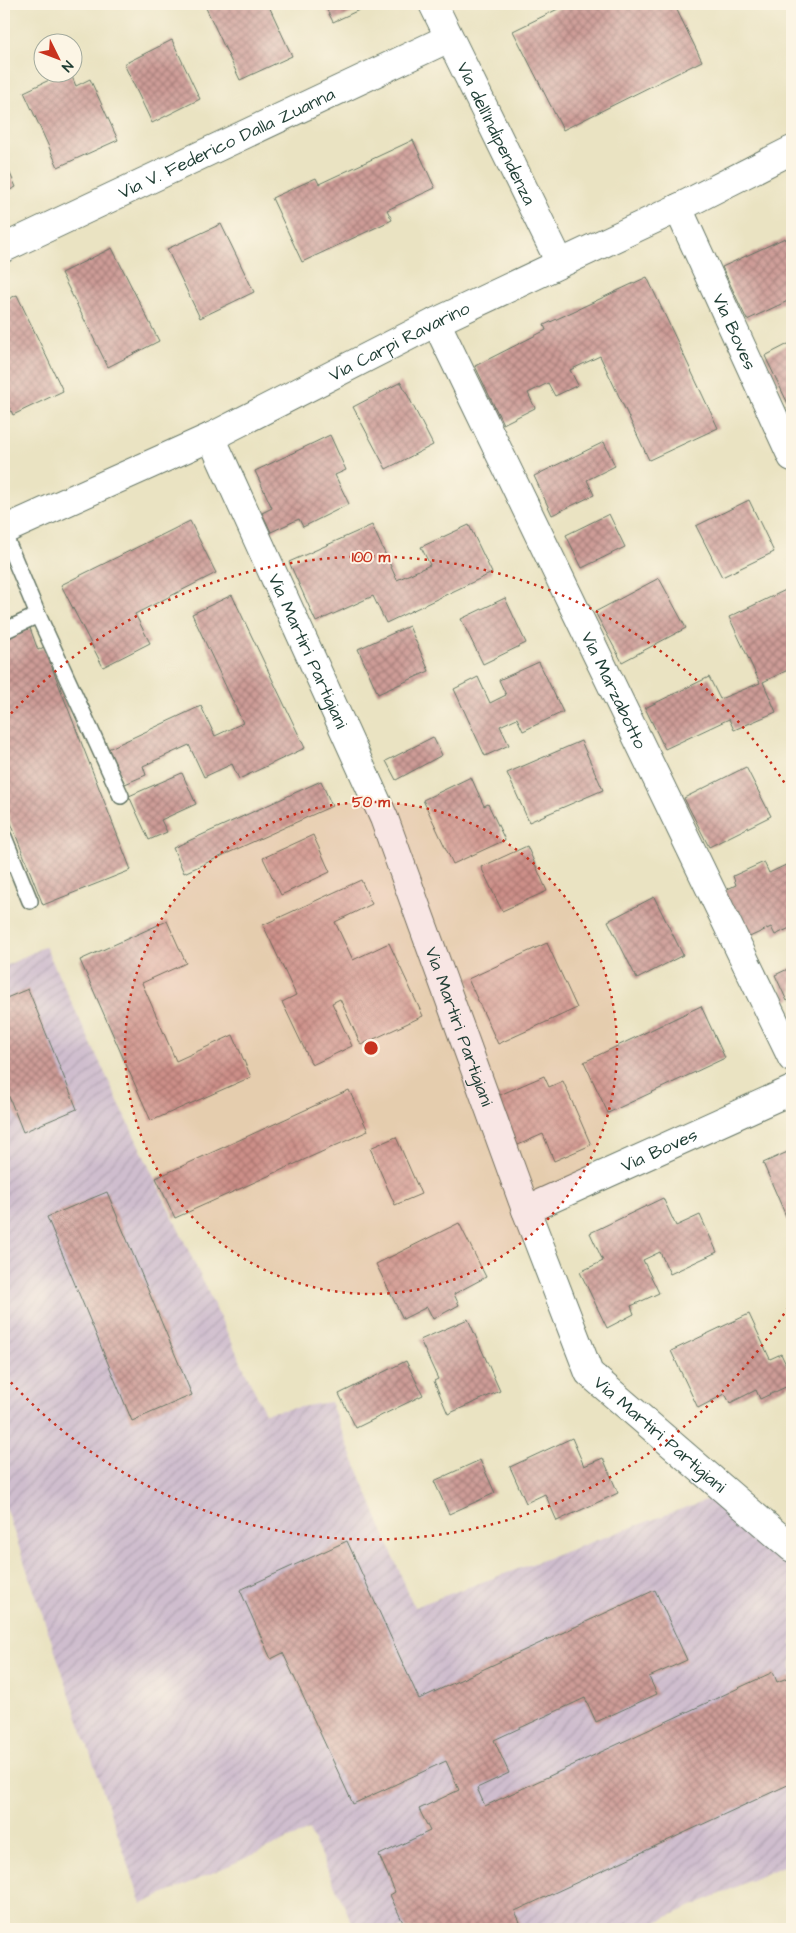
<svg xmlns="http://www.w3.org/2000/svg" width="796" height="1933" font-family="'Architects Daughter',sans-serif">
<style>
.industrial{fill:url(#industrial-furrows)}
.building{fill:url(#building-cross-hatch)}
.lines{fill:none;stroke-linecap:round;stroke-linejoin:round}
.lane-casing{stroke:#676;stroke-width:18}
.street-casing{stroke:#676;stroke-width:30}
.secondary-casing{stroke:#676;stroke-width:30}
.lane{stroke:#fff;stroke-width:15}
.street{stroke:#fff;stroke-width:28}
.secondary{stroke:#fff;stroke-width:28}
.ring{fill:none;stroke:#c8321e;stroke-width:2.5;stroke-dasharray:2.5 5}
.labels{text-anchor:middle;stroke-width:4;stroke-linejoin:round;paint-order:stroke}
.street-label{font-size:18px;fill:#1f3d34;stroke:#fcf5e5}
.centre{fill:#c8321e;stroke:#fcf5e5;stroke-width:2.5}
.ring-label{font-size:15px;text-anchor:middle;font-weight:bold;fill:#c8321e;stroke:#fcf5e5;stroke-width:4;stroke-linejoin:round;paint-order:stroke}
</style>
<defs>
<pattern id="industrial-furrows" width="10" height="10" patternUnits="userSpaceOnUse" patternTransform="scale(1.25)"><rect width="10" height="10" fill="#cfbdce"/><path d="M-1 1l2-2M0 10L10 0M9 11l2-2" fill="none" stroke="#b1a3b2"/></pattern>
<pattern id="building-cross-hatch" width="8" height="8" patternUnits="userSpaceOnUse" patternTransform="scale(1.25)"><rect width="8" height="8" fill="#ce9c97"/><path d="M0 0l8 8M0 8l8-8" fill="none" stroke="#a7807c"/></pattern>
</defs>
<rect width="100%" height="100%" fill="#fcf5e5"/>
<filter id="ink" filterUnits="userSpaceOnUse"><feTurbulence type="fractalNoise" baseFrequency=".02" numOctaves="2"/><feDisplacementMap in="SourceGraphic" scale="10" xChannelSelector="R" yChannelSelector="G"/><feConvolveMatrix kernelMatrix="1 2 1 2 8 2 1 2 1" color-interpolation-filters="sRGB"/></filter>
<filter id="wash" filterUnits="userSpaceOnUse"><feTurbulence type="fractalNoise" baseFrequency=".0096" numOctaves="4" result="noise"/><feDisplacementMap in="SourceGraphic" scale="20" xChannelSelector="R" yChannelSelector="G"/><feGaussianBlur stdDeviation="1.12" result="paint"/><feColorMatrix in="noise" values="0 0 0 0 0 0 0 0 0 0 0 0 0 0 0 0 0 1.4 0 .05"/><feComposite in="paint" operator="in"/></filter>
<g filter="url(#wash)">
<rect width="100%" height="100%" fill="#eae3c2"/>
<path class="industrial" d="M 45,946 L 265,1413 L 330,1402 L 414,1607 L 728,1492 L 792,1540 L 792,1862 L 640,1929 L 355,1929 L 309,1830 L 142,1904 L 4,1503 L 4,967 Z"/>
<g id="blocks">
<path class="building" d="M 215,4 L 268,4 L 292,56 L 240,80 L 206,8 Z
M 324,4 L 372,4 L 333,22 Z
M 568,4 L 674,4 L 702,61 L 563,130 L 513,31 Z
M 172,40 L 200,99 L 152,123 L 124,64 Z
M 66,72 L 70,72 L 76,86 L 90,79 L 118,140 L 58,167 L 24,92 Z
M 413,140 L 435,188 L 387,210 L 392,220 L 302,262 L 272,198 L 316,178 L 319,184 Z
M 4,160 L 16,187 L 4,193 Z
M 221,224 L 254,292 L 200,318 L 167,249 Z
M 785,238 L 792,254 L 792,299 L 747,320 L 722,267 Z
M 112,248 L 159,341 L 108,367 L 61,273 Z
M 647,277 L 718,428 L 649,460 L 600,356 L 570,370 L 578,385 L 555,396 L 548,383 L 528,393 L 535,408 L 503,424 L 475,366 L 546,330 L 544,325 Z
M 17,295 L 63,391 L 13,415 L 4,396 L 4,301 Z
M 792,342 L 792,412 L 765,356 Z
M 401,382 L 433,445 L 386,469 L 353,407 Z
M 330,435 L 346,470 L 335,475 L 349,504 L 303,527 L 299,519 L 271,532 L 262,513 L 272,508 L 255,471 Z
M 604,442 L 615,466 L 587,480 L 594,495 L 552,515 L 534,476 Z
M 749,500 L 774,552 L 722,577 L 696,526 Z
M 609,514 L 625,547 L 582,568 L 566,535 Z
M 190,521 L 216,573 L 135,614 L 150,643 L 103,667 L 61,585 Z
M 372,525 L 397,580 L 430,565 L 421,547 L 469,525 L 492,573 L 386,623 L 373,596 L 316,622 L 289,562 Z
M 659,578 L 686,628 L 622,662 L 595,612 Z
M 792,587 L 792,668 L 763,682 L 776,712 L 734,730 L 729,719 L 665,749 L 645,708 L 709,677 L 720,699 L 760,683 L 729,617 Z
M 232,595 L 305,748 L 239,779 L 232,764 L 204,777 L 189,745 L 143,766 L 146,775 L 125,784 L 108,749 L 201,706 L 215,736 L 243,723 L 192,614 Z
M 505,598 L 526,643 L 483,664 L 461,619 Z
M 409,626 L 429,671 L 378,694 L 358,649 Z
M 30,628 L 38,650 L 44,647 L 131,870 L 43,905 L 4,805 L 4,638 Z
M 539,662 L 563,712 L 523,731 L 517,718 L 500,726 L 509,745 L 485,756 L 454,689 L 478,677 L 490,703 L 506,695 L 499,680 Z
M 433,737 L 442,755 L 396,780 L 386,761 Z
M 581,741 L 603,790 L 529,822 L 507,773 Z
M 746,767 L 771,816 L 709,847 L 684,798 Z
M 182,773 L 196,804 L 161,820 L 167,832 L 149,840 L 129,796 Z
M 471,777 L 484,806 L 488,804 L 505,840 L 453,864 L 423,800 Z
M 321,781 L 332,806 L 184,873 L 173,848 Z
M 313,835 L 330,872 L 281,895 L 263,858 Z
M 527,846 L 547,891 L 502,911 L 481,867 Z
M 764,862 L 769,873 L 790,863 L 792,867 L 792,927 L 775,935 L 771,927 L 741,941 L 719,893 L 736,885 L 733,876 Z
M 361,880 L 372,904 L 335,922 L 353,960 L 389,943 L 423,1016 L 361,1045 L 340,999 L 332,1003 L 352,1046 L 312,1065 L 282,1002 L 296,995 L 263,925 Z
M 654,897 L 683,955 L 637,979 L 608,921 Z
M 167,921 L 186,963 L 142,983 L 176,1061 L 233,1035 L 251,1077 L 151,1121 L 80,960 Z
M 547,943 L 577,1008 L 498,1044 L 468,979 Z
M 792,967 L 792,998 L 787,1001 L 775,975 Z
M 28,989 L 77,1109 L 23,1132 L 4,1084 L 4,999 Z
M 701,1006 L 725,1058 L 608,1113 L 584,1062 Z
M 544,1076 L 549,1087 L 563,1081 L 591,1145 L 554,1161 L 543,1134 L 509,1149 L 488,1100 Z
M 349,1090 L 368,1131 L 175,1218 L 156,1178 Z
M 396,1137 L 421,1194 L 395,1205 L 370,1148 Z
M 792,1150 L 792,1230 L 763,1163 Z
M 107,1192 L 192,1395 L 132,1421 L 47,1217 Z
M 663,1198 L 676,1226 L 700,1215 L 717,1252 L 670,1274 L 660,1252 L 643,1260 L 659,1293 L 631,1306 L 634,1314 L 607,1328 L 580,1272 L 603,1261 L 590,1233 Z
M 459,1223 L 486,1277 L 454,1294 L 459,1305 L 433,1319 L 427,1307 L 403,1319 L 376,1264 Z
M 749,1314 L 770,1359 L 781,1354 L 792,1377 L 792,1384 L 760,1399 L 756,1390 L 730,1403 L 725,1394 L 698,1408 L 671,1351 Z
M 468,1319 L 500,1391 L 448,1414 L 434,1381 L 438,1379 L 420,1340 Z
M 406,1361 L 423,1395 L 356,1428 L 339,1394 Z
M 572,1438 L 584,1466 L 603,1458 L 618,1493 L 557,1521 L 545,1494 L 526,1503 L 510,1467 Z
M 480,1460 L 495,1493 L 449,1514 L 434,1481 Z
M 347,1541 L 419,1699 L 655,1590 L 687,1660 L 649,1677 L 657,1694 L 596,1722 L 585,1698 L 494,1740 L 509,1773 L 477,1788 L 485,1806 L 773,1672 L 777,1682 L 792,1676 L 792,1783 L 515,1911 L 520,1922 L 504,1929 L 406,1929 L 390,1895 L 395,1892 L 379,1855 L 430,1831 L 419,1809 L 459,1790 L 446,1761 L 353,1804 L 283,1653 L 271,1659 L 240,1590 Z"/>
</g>
</g>
<g filter="url(#ink)">
<use href="#blocks" fill-opacity="0" stroke="#676" stroke-width="1"/>
<g class="lines">
<g class="lane-casing">
<path id="lane" d="M 4,534 L 38,615
M 4,631 L 38,615 L 121,796
M 4,837 L 30,901"/>
</g>
<g class="street-casing">
<g id="street">
<path id="s1" d="M 433,4 L 560,263"/>
<path id="s2" d="M 678,208 L 792,457"/>
<path id="s3" d="M 4,248 L 449,38"/>
<path id="s4" d="M 436,322 L 792,1058"/>
<path id="s5" d="M 526,1210 L 792,1090"/>
</g>
</g>
<g class="secondary-casing">
<g id="secondary">
<path id="s6" d="M 211,437 L 384,818 L 526,1210 L 589,1373 L 792,1548"/>
<path id="s7" d="M 4,530 L 211,437 L 436,322 L 678,208 L 792,150"/>
</g>
</g>
<use href="#lane" class="lane"/>
<use href="#street" class="street"/>
<use href="#secondary" class="secondary"/>
</g>
</g>
<circle cx="371" cy="1048" r="246" fill="#c8321e" fill-opacity=".12"/>
<g class="ring">
<circle cx="371" cy="1048" r="246"/>
<path d="M792 1301A491 491 0 0 1 6 1377M6 719A491 491 0 0 1 792 795"/>
</g>
<g class="labels">
<g class="street-label">
<text dy="6" stroke="none"><textPath href="#s1" startOffset="144">Via dell'Indipendenza</textPath></text>
<text dy="6" stroke="none"><textPath href="#s3" startOffset="246">Via V. Federico Dalla Zuanna</textPath></text>
<text dy="6" stroke="none"><textPath href="#s2" startOffset="136">Via Boves</textPath></text>
<text dy="6" stroke="none"><textPath href="#s7" startOffset="438">Via Carpi Ravarino</textPath></text>
<text dy="6" stroke="none"><textPath href="#s6" startOffset="235">Via Martiri Partigiani</textPath></text>
<text dy="6" stroke="none"><textPath href="#s4" startOffset="409">Via Marzabotto</textPath></text>
<text dy="6" stroke="none"><textPath href="#s6" startOffset="640">Via Martiri Partigiani</textPath></text>
<text dy="6" stroke="none"><textPath href="#s5" startOffset="146">Via Boves</textPath></text>
<text dy="6" stroke="none"><textPath href="#s6" startOffset="1104">Via Martiri Partigiani</textPath></text>
</g>
</g>
<circle cx="371" cy="1048" r="8" class="centre"/>
<g class="ring-label">
<text x="371" y="562">100 m</text>
<text x="371" y="807">50 m</text>
</g>
<rect width="796" height="1933" fill="none" stroke="#fcf5e5" stroke-width="20"/>
<g transform="translate(58 58) rotate(132)"><circle r="24" fill="#fcf5e5" stroke="#a4ab9e"/>
<path d="M0-4L9 19L0 12L-9 19Z" fill="#c8321e"/>
<text y="-8" font-size="14" font-weight="bold" text-anchor="middle" fill="#1f3d34">N</text>
</g>
</svg>
